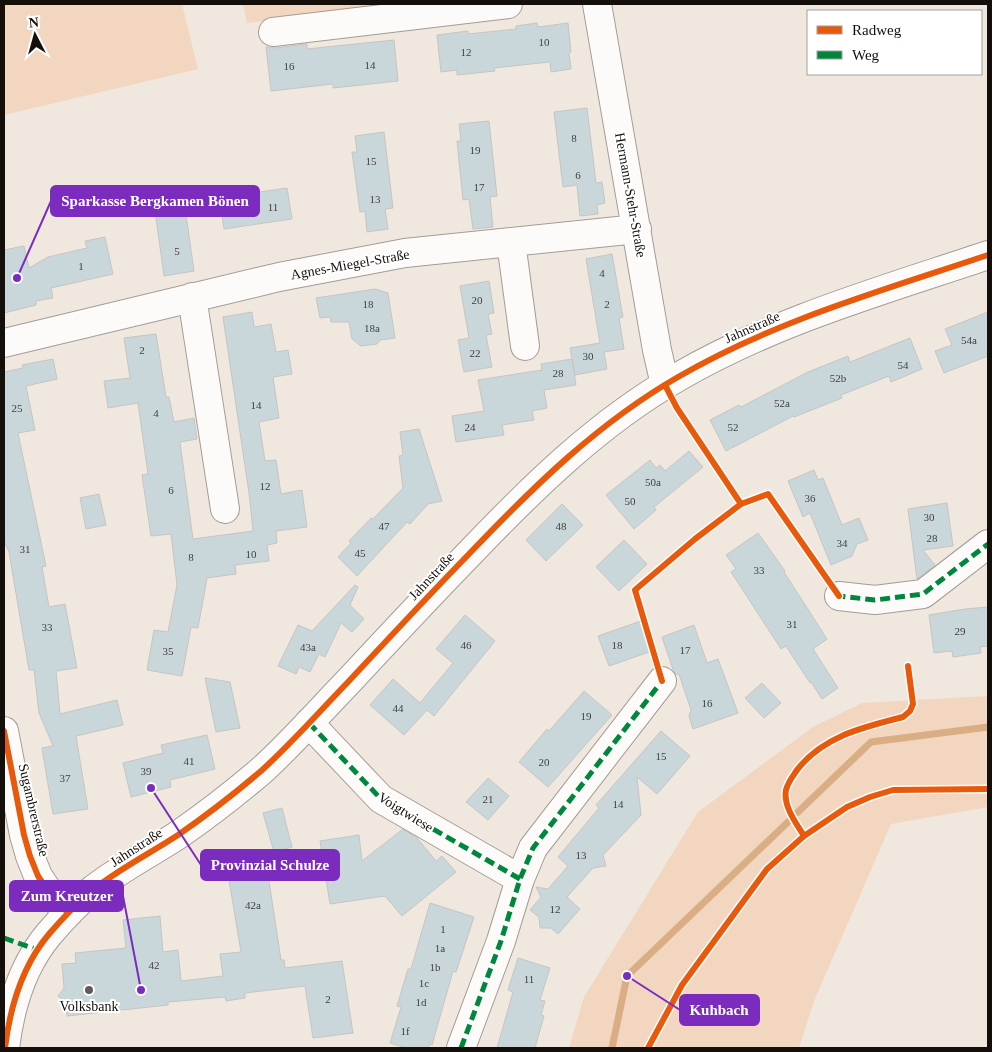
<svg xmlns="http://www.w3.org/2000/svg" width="992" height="1052" font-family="'Times New Roman',serif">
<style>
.green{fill:#f2d6bf}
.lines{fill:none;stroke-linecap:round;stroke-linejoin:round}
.stream{stroke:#d9ae85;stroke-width:7}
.building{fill:#cad7da;stroke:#c5c5c3}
.street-casing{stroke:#a39c96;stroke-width:30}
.secondary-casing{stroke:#a39c96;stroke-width:30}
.street{stroke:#fdfbfa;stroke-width:28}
.secondary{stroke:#fdfbfa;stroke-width:28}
.quiet{stroke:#00873e;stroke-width:5;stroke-dasharray:10 5;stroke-linecap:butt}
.cycleway-casing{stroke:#fff;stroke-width:9}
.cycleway{stroke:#e8590c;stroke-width:6}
.poi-dot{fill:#615b55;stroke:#fff;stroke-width:2}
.labels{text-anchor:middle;stroke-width:4;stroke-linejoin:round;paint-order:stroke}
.number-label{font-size:11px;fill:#42413e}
.street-label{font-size:14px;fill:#140f0a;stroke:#fff}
.poi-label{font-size:14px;fill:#140f0a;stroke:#fff}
.leader{fill:none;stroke:#7b2cbf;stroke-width:2}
.callout-dot{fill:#7b2cbf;stroke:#fff;stroke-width:2}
.callout{fill:#7b2cbf;stroke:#7b2cbf;stroke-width:2}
.callout-label{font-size:15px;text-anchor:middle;font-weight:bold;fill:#fff}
</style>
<rect width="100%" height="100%" fill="#f0e7df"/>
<path class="green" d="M 4,4 L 182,4 L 198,69 L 4,115 Z
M 243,4 L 415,4 L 247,23 Z
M 988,696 L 988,807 L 891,824 L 814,1001 L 799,1048 L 569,1048 L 584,997 L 698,812 L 813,727 L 862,703 Z"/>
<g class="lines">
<path class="stream" d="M 798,812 L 871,742 L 988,727
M 612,1048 L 627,976 L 788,822"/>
</g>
<path class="building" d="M 537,23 L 538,27 L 568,23 L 571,52 L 569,53 L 571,69 L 551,72 L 550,62 L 494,68 L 495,71 L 457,75 L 457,70 L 441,72 L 437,35 L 468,31 L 468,34 L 516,29 L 516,26 Z
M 394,40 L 398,81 L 333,88 L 333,84 L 271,91 L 266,47 L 275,48 L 307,44 L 307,49 Z
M 587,108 L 596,183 L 602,182 L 605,203 L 597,205 L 598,214 L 580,216 L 577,185 L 563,187 L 554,112 Z
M 489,121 L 497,196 L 490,197 L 493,227 L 473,229 L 469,199 L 463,200 L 457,141 L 461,141 L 459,124 Z
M 384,132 L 393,208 L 385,209 L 388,229 L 367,232 L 365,211 L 360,212 L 355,174 L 352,152 L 357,152 L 355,136 Z
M 182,186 L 194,271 L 164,276 L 155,211 L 144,210 L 141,191 Z
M 287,188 L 292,219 L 224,229 L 219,198 Z
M 105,237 L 113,274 L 51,288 L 53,298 L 36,301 L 36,305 L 4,313 L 4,250 L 24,246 L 29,268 L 48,257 L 87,248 L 85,241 Z
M 612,254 L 623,317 L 619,318 L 624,349 L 604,352 L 607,369 L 575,375 L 570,348 L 600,343 L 586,259 Z
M 489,281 L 494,313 L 488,314 L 492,334 L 486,335 L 492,367 L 464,372 L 458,340 L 469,338 L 460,286 Z
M 375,289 L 388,293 L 395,338 L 380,340 L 377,344 L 361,346 L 352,339 L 349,322 L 331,322 L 330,317 L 320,318 L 316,298 Z
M 252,312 L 254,327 L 271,324 L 276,352 L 288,350 L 292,374 L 273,377 L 279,418 L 259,422 L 265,461 L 276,460 L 281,494 L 302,490 L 307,527 L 276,531 L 277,543 L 267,545 L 269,561 L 235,565 L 236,574 L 207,578 L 198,628 L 191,627 L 182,676 L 147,670 L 154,630 L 168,632 L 177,585 L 171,534 L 151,536 L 142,475 L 148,474 L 138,403 L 108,408 L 104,381 L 130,378 L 124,338 L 156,334 L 166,397 L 169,397 L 174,422 L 194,418 L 197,439 L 180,442 L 193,539 L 253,531 L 249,493 L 223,317 Z
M 988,312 L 988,356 L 944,373 L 935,351 L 952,345 L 945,329 Z
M 910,338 L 922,369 L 891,382 L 889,376 L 841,395 L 842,398 L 794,417 L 793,416 L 726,451 L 710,420 L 739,405 L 741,407 L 808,372 L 848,356 L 850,362 Z
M 53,359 L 57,379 L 26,386 L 35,430 L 18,433 L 46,566 L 42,567 L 49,607 L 65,604 L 77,668 L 56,671 L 60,714 L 117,700 L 123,725 L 76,736 L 88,809 L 53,814 L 42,748 L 53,746 L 39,713 L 34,670 L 29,670 L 9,552 L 4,541 L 4,372 L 23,368 L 22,365 Z
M 572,359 L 576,385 L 544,390 L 547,408 L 532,411 L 534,420 L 502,425 L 504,435 L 456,442 L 452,416 L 484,411 L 478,380 L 542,370 L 541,364 Z
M 419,429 L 442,501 L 428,504 L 410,524 L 407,522 L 357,576 L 338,557 L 351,543 L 349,541 L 371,518 L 373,519 L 403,488 L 399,456 L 403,455 L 400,432 Z
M 689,451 L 703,467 L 654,507 L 656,510 L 634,529 L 606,495 L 650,460 L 656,468 L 660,465 L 665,471 Z
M 814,470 L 818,480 L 823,478 L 842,525 L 859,518 L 868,540 L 857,544 L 852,556 L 831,565 L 810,513 L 803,517 L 788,481 Z
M 99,494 L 106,525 L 86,529 L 80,498 Z
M 947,503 L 953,546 L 923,550 L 935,565 L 917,579 L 908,509 Z
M 562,504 L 583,525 L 546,561 L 526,540 Z
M 758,533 L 785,571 L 784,572 L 827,639 L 813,649 L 838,688 L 822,699 L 811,682 L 810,683 L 786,646 L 781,649 L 731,572 L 736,569 L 726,555 Z
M 624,540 L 647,564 L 619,591 L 596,567 Z
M 355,585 L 358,587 L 350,605 L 364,619 L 352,632 L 341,623 L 325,657 L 319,654 L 310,672 L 299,667 L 296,674 L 278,666 L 298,625 L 312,631 Z
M 988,607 L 988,646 L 980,647 L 981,653 L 953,657 L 952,651 L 934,653 L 929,615 L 965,609 Z
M 465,615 L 495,641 L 434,716 L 427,710 L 404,735 L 370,705 L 393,679 L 420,703 L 453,663 L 436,649 Z
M 641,621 L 652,651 L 609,666 L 598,636 Z
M 694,625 L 707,663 L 718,659 L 738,713 L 693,729 L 689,716 L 691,710 L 679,674 L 676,674 L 674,672 L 662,637 Z
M 205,678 L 230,682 L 240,728 L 216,732 Z
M 762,683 L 781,703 L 764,718 L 745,698 Z
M 584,691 L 612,715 L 548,787 L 519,762 L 547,729 L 549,731 Z
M 661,731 L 690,756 L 657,794 L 637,777 L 641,815 L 603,855 L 606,866 L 593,868 L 567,897 L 580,909 L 558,934 L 551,928 L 540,928 L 539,917 L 530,910 L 541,897 L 536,887 L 548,889 L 568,866 L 558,857 L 599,808 L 596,805 Z
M 207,735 L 215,769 L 170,780 L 171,787 L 131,797 L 123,763 L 163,753 L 161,745 Z
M 488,778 L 509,796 L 488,820 L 466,802 Z
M 282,808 L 292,847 L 274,852 L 263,813 Z
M 403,829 L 417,838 L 436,861 L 442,856 L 456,872 L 402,916 L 385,896 L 330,904 L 320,841 L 359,835 L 362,861 Z
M 267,868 L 281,960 L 284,960 L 285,968 L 342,961 L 353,1033 L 313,1038 L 305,986 L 245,993 L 245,998 L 226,1001 L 225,997 L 168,1002 L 168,1005 L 67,1016 L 66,1003 L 58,996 L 64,988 L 62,964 L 76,963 L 75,953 L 126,948 L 123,920 L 160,916 L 163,952 L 178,950 L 181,981 L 223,976 L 220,954 L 241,952 L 228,874 Z
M 430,903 L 474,917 L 456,972 L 453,971 L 432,1045 L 430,1044 L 428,1048 L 406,1048 L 390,1043 L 401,1007 L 397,1006 L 408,969 L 411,969 Z
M 518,958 L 550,968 L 540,1000 L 545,1001 L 541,1015 L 544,1016 L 535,1048 L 497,1048 L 513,992 L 508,990 Z"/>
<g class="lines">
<g class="street-casing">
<path id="street" d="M 597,4 L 657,350 L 665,385
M 273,32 L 508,4
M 511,242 L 525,346
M 192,297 L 225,509
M 4,343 L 279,277 L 405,253 L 637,229
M 839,596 L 875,600 L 923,594 L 988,544
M 309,723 L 381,799 L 520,879
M 4,731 L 24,835 L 30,856 L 38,876 L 48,891 L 68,913
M 461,1048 L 501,941 L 520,879 L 533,848 L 662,681"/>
</g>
<g class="secondary-casing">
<path id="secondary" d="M 5,1048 C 10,1007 22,966 49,934 C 62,919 75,905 90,892 C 117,870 149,854 178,835 C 207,815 234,794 261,771 C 292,743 319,712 348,682 C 388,639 428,596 469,554 C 533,487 598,423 678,377 C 774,321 884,290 988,255"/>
</g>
<use href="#street" class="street"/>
<use href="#secondary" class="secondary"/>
<path class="quiet" d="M 837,593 L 839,596 L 875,600 L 923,594 L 988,544
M 309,723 L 381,799 L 520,879
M 4,938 L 38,950
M 461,1048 L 501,941 L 520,879 L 533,848 L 662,681 L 662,679"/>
<g class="cycleway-casing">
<path id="cycleway" d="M 665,385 L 677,408 L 741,504
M 662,681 L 635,590 L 695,539 L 741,504 L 768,494 L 839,596
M 4,731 L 24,835 L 30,856 L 38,876 L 48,891 L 68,913
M 804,836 C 796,823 783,806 786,790 C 788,782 793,776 797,770 C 823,736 864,727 903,717 L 910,711 L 913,704 L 908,666
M 5,1048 C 10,1007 22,966 49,934 C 62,919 75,905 90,892 C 117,870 149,854 178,835 C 207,815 234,794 261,771 C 292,743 319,712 348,682 C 388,639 428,596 469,554 C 533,487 598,423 678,377 C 774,321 884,290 988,255
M 648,1048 L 682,985 L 767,869 L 804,836 L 847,807 L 870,797 L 893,790 L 988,789"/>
</g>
<use href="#cycleway" class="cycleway"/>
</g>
<circle class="poi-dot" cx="89" cy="990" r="5"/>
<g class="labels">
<g class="number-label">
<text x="544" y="46">10</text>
<text x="466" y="56">12</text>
<text x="370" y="69">14</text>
<text x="289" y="70">16</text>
<text x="574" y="142">8</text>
<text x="475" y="154">19</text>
<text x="371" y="165">15</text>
<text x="578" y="179">6</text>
<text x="479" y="191">17</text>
<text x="375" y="203">13</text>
<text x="273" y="211">11</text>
<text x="177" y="255">5</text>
<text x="81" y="270">1</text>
<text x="602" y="277">4</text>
<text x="477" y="304">20</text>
<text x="368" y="308">18</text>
<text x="607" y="308">2</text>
<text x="372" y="332">18a</text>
<text x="969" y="344">54a</text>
<text x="142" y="354">2</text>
<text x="475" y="357">22</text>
<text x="588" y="360">30</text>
<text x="903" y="369">54</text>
<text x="558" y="377">28</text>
<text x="838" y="382">52b</text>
<text x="782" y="407">52a</text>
<text x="256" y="409">14</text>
<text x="17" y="412">25</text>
<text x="156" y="417">4</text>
<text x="470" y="431">24</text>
<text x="733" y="431">52</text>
<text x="653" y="486">50a</text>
<text x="265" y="490">12</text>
<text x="171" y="494">6</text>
<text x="810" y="502">36</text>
<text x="630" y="505">50</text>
<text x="929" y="521">30</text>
<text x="384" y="530">47</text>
<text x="561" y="530">48</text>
<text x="932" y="542">28</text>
<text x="842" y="547">34</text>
<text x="25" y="553">31</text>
<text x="360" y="557">45</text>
<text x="251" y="558">10</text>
<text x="191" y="561">8</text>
<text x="759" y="574">33</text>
<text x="792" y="628">31</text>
<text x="47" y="631">33</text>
<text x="960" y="635">29</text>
<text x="466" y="649">46</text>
<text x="617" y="649">18</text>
<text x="308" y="651">43a</text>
<text x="685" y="654">17</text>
<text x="168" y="655">35</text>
<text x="707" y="707">16</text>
<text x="398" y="712">44</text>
<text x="586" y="720">19</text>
<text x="661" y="760">15</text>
<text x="189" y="765">41</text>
<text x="544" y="766">20</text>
<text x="146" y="775">39</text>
<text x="65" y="782">37</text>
<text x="488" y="803">21</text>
<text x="618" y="808">14</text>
<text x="581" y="859">13</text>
<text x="253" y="909">42a</text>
<text x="555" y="913">12</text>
<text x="443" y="933">1</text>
<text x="440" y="952">1a</text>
<text x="154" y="969">42</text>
<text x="435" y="971">1b</text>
<text x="529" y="983">11</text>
<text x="424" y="987">1c</text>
<text x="328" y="1003">2</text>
<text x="421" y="1006">1d</text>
<text x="405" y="1035">1f</text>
</g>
<g class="street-label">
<text transform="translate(631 195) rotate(80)" y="5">Hermann-Stehr-Straße</text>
<text transform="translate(350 264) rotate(-10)" y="5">Agnes-Miegel-Straße</text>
<text transform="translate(752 327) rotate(-24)" y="5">Jahnstraße</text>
<text transform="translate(431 576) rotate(-47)" y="5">Jahnstraße</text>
<text transform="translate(34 810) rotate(77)" y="5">Sugambrerstraße</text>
<text transform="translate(406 812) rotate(32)" y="5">Voigtwiese</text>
<text transform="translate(136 847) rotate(-33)" y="5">Jahnstraße</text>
</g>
<g class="poi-label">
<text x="89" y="1011">Volksbank</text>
</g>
</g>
<path class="leader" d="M17 278L51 201M151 788L201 865M141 990L123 896M627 976L680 1010"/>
<g class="callout-dot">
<circle cx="17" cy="278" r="5"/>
<circle cx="151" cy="788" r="5"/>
<circle cx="141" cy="990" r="5"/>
<circle cx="627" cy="976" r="5"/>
</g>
<g class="callout">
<rect x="51" y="186" width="208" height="30" rx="5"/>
<rect x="201" y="850" width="138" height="30" rx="5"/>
<rect x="10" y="881" width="113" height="30" rx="5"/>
<rect x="680" y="995" width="79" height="30" rx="5"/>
</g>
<g class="callout-label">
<text x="155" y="206">Sparkasse Bergkamen Bönen</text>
<text x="270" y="870">Provinzial Schulze</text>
<text x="67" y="901">Zum Kreutzer</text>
<text x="719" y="1015">Kuhbach</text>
</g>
<rect width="992" height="1052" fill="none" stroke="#140f0a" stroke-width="10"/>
<rect x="807" y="10" width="175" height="65" fill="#ffffff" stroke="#a19f9d"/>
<rect x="817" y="26" width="25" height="8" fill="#e8590c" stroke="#a19f9d"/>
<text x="852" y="35" font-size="15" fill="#140f0a">Radweg</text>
<rect x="817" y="51" width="25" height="8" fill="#00873e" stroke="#a19f9d"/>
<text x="852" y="60" font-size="15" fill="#140f0a">Weg</text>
<g transform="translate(35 35) rotate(354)" stroke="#ffffff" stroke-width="4" paint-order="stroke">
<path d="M0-4L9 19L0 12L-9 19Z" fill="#140f0a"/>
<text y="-8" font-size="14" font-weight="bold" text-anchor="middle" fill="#140f0a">N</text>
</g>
</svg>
